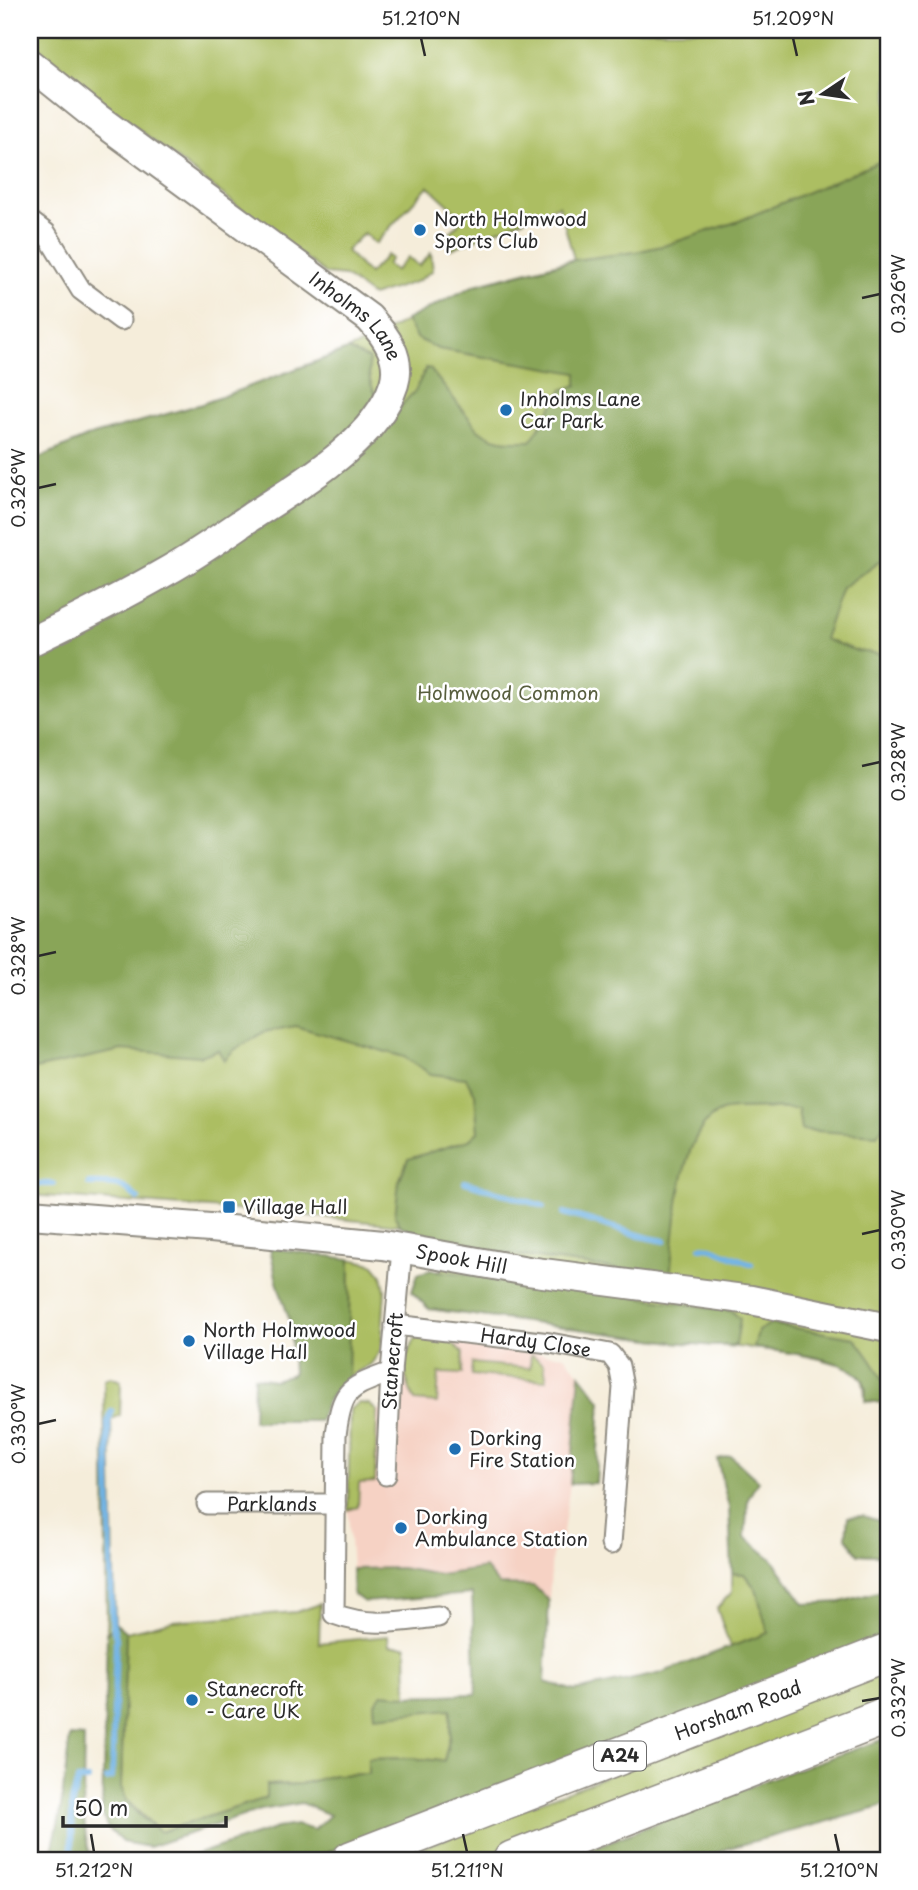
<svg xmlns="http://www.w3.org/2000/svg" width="918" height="1890" font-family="'Playpen Sans',sans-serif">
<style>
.built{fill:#f6d2c4}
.green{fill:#acbe62;stroke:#6c7446;stroke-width:2}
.forest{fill:#89a558;stroke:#5a6842;stroke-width:2}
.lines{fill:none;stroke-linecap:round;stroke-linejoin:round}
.stream{stroke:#6fb2e4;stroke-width:6}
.street-casing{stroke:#908c82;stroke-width:23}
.secondary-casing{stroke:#908c82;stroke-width:32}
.highway-casing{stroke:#908c82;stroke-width:40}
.street{stroke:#fff;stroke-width:19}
.secondary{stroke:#fff;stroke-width:28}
.highway{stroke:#fff;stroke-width:37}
.ticks{fill:none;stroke:#2b2b2b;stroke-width:2.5}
.poi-dot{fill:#1f6fb2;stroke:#fff;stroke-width:2.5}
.labels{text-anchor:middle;stroke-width:5;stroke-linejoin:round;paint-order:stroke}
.shield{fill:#fff;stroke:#6b6b6b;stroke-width:2}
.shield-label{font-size:18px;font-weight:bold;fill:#2b2b2b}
.poi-label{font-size:19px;fill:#2b2b2b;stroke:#fff;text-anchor:start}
.street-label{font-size:19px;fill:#2b2b2b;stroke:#fff}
.park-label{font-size:19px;fill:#585e3e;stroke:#fff}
.neatline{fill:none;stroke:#2b2b2b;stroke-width:2.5}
.ticks-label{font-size:18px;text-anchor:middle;fill:#2b2b2b}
</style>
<rect width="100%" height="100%" fill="#fff"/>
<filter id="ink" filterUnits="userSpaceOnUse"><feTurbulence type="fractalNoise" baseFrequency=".0143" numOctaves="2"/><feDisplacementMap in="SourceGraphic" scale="14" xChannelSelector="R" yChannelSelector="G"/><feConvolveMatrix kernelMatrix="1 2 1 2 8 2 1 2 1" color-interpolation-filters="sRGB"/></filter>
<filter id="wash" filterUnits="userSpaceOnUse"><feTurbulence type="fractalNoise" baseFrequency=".00686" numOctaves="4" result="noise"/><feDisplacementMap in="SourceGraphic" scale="28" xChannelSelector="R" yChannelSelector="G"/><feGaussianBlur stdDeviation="1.57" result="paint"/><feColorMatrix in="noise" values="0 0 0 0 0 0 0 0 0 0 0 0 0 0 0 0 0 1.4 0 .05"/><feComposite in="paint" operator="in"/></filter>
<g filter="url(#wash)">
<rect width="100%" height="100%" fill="#f5edda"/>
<path class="built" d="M 416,1338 L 565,1356 L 580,1374 L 570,1484 L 562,1539 L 552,1555 L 549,1601 L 534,1586 L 499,1585 L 485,1569 L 440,1575 L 401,1568 L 352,1569 L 348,1510 L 348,1451 L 359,1403 L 369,1404 L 377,1411 L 402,1400 L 405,1354 Z"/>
<path class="green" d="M 30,30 L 888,30 L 888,1400 L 886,1403 L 865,1401 C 865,1388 864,1375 852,1368 C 846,1365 837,1364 831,1362 C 780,1347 726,1347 674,1342 L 429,1309 L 412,1292 L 418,1274 L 430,1270 L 441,1270 L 445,1245 L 399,1225 L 280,1213 L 30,1195 L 30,462 L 87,437 L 202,404 L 360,345 L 475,285 L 574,259 L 559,205 L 451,249 L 443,241 L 463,218 L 428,186 L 375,244 L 364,233 L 346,251 L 369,274 L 387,255 L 391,259 L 387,264 L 395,271 L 408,257 L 419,266 L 431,253 L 433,270 L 418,281 L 372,296 L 345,276 L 326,274 L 30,46 Z
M 350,1259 L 373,1264 L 382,1275 L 385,1290 L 381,1350 L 371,1364 L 348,1377 Z
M 416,1338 L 450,1341 L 463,1353 L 462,1374 L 439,1373 L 437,1403 L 415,1401 C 403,1375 399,1363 416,1338 Z
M 531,1354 L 544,1364 L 547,1380 L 471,1375 L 472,1363 L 530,1368 Z
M 110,1377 L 121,1381 L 120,1415 L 111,1420 L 115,1623 L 107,1634 L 104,1380 Z
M 359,1403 L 369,1404 L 377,1411 L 375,1482 L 359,1483 L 358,1507 L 348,1510 L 350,1409 Z
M 732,1573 L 744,1574 L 756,1589 L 769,1633 L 730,1647 L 717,1608 L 732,1592 Z
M 320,1604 L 319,1643 L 388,1636 L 389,1646 L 406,1646 L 407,1696 L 476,1694 L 451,1709 L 450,1736 L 444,1761 L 409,1758 L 368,1759 L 368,1774 L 334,1775 L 301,1784 L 266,1785 L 266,1798 L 160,1832 L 125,1799 L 121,1787 L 126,1632 L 172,1621 L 297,1612 Z
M 888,1667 L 888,1702 L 474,1860 L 390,1860 Z"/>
<path class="forest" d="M 888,158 L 888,555 L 842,588 L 824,639 L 857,651 L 888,655 L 888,1119 L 877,1135 L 801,1130 L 798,1109 C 783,1109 734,1107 722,1111 C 677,1128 675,1235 670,1277 L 445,1245 L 399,1225 L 395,1216 L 399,1181 L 408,1159 L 469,1140 L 478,1132 L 475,1094 L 466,1078 L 431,1074 L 404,1057 L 295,1026 L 264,1032 L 234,1050 L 224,1060 L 218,1050 L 200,1056 L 122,1050 L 30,1070 L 30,462 L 87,437 L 202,404 L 348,350 L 369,359 C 367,386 375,396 393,414 L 415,391 L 426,368 L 430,369 L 478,429 C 495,443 510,441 531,441 L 562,390 L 577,385 L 577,373 L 438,349 L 416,338 L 406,320 L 475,285 L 574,260 L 635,252 L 666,245 L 739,221 Z
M 270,1248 L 350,1259 L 348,1377 C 334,1390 324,1401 320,1421 L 253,1421 L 254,1377 L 274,1380 L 293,1374 L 290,1322 L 277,1282 Z
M 430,1270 L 531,1281 L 732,1311 L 740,1319 L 736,1345 L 714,1346 L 674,1342 L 429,1309 L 412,1292 L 418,1274 Z
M 770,1324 L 855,1338 C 866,1353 893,1386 886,1403 L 865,1401 C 865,1397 867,1389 865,1385 C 857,1357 780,1352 754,1348 L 758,1331 Z
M 580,1374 L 601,1401 L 596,1483 L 570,1484 Z
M 731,1456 L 758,1481 L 748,1499 L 745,1537 L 772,1559 L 804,1604 L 841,1602 L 888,1589 L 888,1638 L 308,1860 L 179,1860 L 277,1828 L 296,1825 L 314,1830 L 330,1815 L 302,1803 L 261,1810 L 149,1847 L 122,1842 L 107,1827 L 102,1812 L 107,1634 L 115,1623 L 126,1632 L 121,1787 C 127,1807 144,1820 161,1832 L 266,1798 L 266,1785 L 301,1784 L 334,1775 L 368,1774 L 368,1759 L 409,1758 L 444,1761 L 450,1736 L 451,1709 L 375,1716 L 374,1704 L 382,1694 L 407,1696 L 476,1694 L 472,1594 L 364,1602 L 353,1594 L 352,1569 L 401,1568 L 440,1575 L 485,1568 L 499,1585 L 534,1586 L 549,1601 L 545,1682 L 575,1691 L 658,1674 L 768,1633 L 756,1589 L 744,1574 L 732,1573 L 729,1508 L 717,1459 Z
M 862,1516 L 888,1523 L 888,1556 L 858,1554 L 846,1537 L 848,1517 Z
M 70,1736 L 84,1737 C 84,1762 79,1844 94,1860 L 50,1860 L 60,1815 Z
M 888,1738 L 888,1803 L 878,1808 L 729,1848 L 700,1860 L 562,1860 L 777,1776 Z"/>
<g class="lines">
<path class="stream" d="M 465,1182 L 543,1206
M 30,1184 L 54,1184
M 89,1184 C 112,1184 121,1182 138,1199
M 564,1213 L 649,1238 L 665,1241
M 701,1247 L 712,1248 L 751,1264
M 107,1779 L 112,1777 L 116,1638 L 112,1622 L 108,1422 L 112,1411
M 72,1860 L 72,1802 L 78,1780 L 88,1780"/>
</g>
</g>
<g filter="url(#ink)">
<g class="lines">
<g class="street-casing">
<g id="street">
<path d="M 30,221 L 46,233 L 81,290 L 121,320"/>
<path id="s1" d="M 395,1325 L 550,1343 L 610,1354 L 619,1366 L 623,1387 L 611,1544"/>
<path d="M 391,1372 C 349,1388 342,1387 336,1435 L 334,1614 C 371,1628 400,1621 438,1617"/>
<path id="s2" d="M 386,1475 L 391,1372 L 402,1249"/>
<path id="s3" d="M 207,1504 L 335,1504"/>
</g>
</g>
<g class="secondary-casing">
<g id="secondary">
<path id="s4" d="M 30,64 L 96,117 L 369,318 C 386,336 402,358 394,384 C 376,441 300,485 252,516 C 224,535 196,555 167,571 C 122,597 76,620 30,642"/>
<path id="s5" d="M 30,1214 L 210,1228 L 383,1245 L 528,1271 L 751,1300 L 888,1328"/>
</g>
</g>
<g class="highway-casing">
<g id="highway">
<path id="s6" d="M 351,1860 L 888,1652"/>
<path d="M 512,1860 L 888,1715"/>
</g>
</g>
<use href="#street" class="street"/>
<use href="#secondary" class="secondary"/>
<use href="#highway" class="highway"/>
</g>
</g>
<path class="ticks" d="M 421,38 L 425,56M 793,38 L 797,56M 862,298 L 880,294M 38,488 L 56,484M 862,766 L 880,762M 38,956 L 56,952M 862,1234 L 880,1230M 38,1424 L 56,1420M 862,1701 L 880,1698M 91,1834 L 94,1852M 463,1834 L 467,1852M 835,1834 L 839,1852"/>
<g class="poi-dot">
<circle cx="420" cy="230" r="7"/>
<circle cx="506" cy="410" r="7"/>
<rect x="222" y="1200" width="14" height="14" rx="3.5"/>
<circle cx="189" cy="1341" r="7"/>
<circle cx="455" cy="1449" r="7"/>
<circle cx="401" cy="1528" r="7"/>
<circle cx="192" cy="1700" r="7"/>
</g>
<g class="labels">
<rect class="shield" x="594" y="1741.5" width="52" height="29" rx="5"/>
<g class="shield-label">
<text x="620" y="1762">A24</text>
</g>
<g class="poi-label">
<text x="434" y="226">North Holmwood<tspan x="434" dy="22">Sports Club</tspan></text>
<text x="520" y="406">Inholms Lane<tspan x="520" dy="22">Car Park</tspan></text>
<text x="243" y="1214">Village Hall</text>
<text x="203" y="1337">North Holmwood<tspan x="203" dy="22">Village Hall</tspan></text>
<text x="469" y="1445">Dorking<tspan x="469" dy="22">Fire Station</tspan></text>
<text x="415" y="1524">Dorking<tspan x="415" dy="22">Ambulance Station</tspan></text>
<text x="206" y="1696">Stanecroft<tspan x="206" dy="22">- Care UK</tspan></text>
</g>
<g class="street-label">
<text dy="7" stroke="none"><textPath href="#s4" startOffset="413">Inholms Lane</textPath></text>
<text dy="7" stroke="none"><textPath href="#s5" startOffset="434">Spook Hill</textPath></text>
<text dy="7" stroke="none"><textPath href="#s1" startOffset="142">Hardy Close</textPath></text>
<text dy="7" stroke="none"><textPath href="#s2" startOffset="114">Stanecroft</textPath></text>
<text dy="7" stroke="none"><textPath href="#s3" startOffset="65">Parklands</textPath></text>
<text dy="7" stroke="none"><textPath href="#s6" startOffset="415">Horsham Road</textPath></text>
</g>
<g class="park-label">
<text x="508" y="700">Holmwood Common</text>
</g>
</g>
<rect width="918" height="1890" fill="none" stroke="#fff" stroke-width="77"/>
<g transform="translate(823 94) rotate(257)" stroke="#ffffff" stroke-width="5" paint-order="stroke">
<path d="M0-5L12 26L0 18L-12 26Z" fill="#2b2b2b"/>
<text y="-10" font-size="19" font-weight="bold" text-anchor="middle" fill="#2b2b2b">N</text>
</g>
<path d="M63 1816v10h163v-10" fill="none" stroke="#2b2b2b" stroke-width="3.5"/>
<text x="74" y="1816" font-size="21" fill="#2b2b2b" stroke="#ffffff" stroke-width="5" paint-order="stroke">50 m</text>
<rect x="38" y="38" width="842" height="1814" class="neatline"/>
<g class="ticks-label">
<text x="421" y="25">51.210°N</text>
<text x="793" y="25">51.209°N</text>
<text transform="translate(899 294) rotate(-90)" y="6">0.326°W</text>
<text transform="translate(19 488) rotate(-90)" y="6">0.326°W</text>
<text transform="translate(899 762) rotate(-90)" y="6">0.328°W</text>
<text transform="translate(19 956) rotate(-90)" y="6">0.328°W</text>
<text transform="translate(899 1230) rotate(-90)" y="6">0.330°W</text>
<text transform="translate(19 1424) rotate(-90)" y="6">0.330°W</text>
<text transform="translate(899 1698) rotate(-90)" y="6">0.332°W</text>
<text x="94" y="1877">51.212°N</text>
<text x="467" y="1877">51.211°N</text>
<text x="839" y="1877">51.210°N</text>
</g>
</svg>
